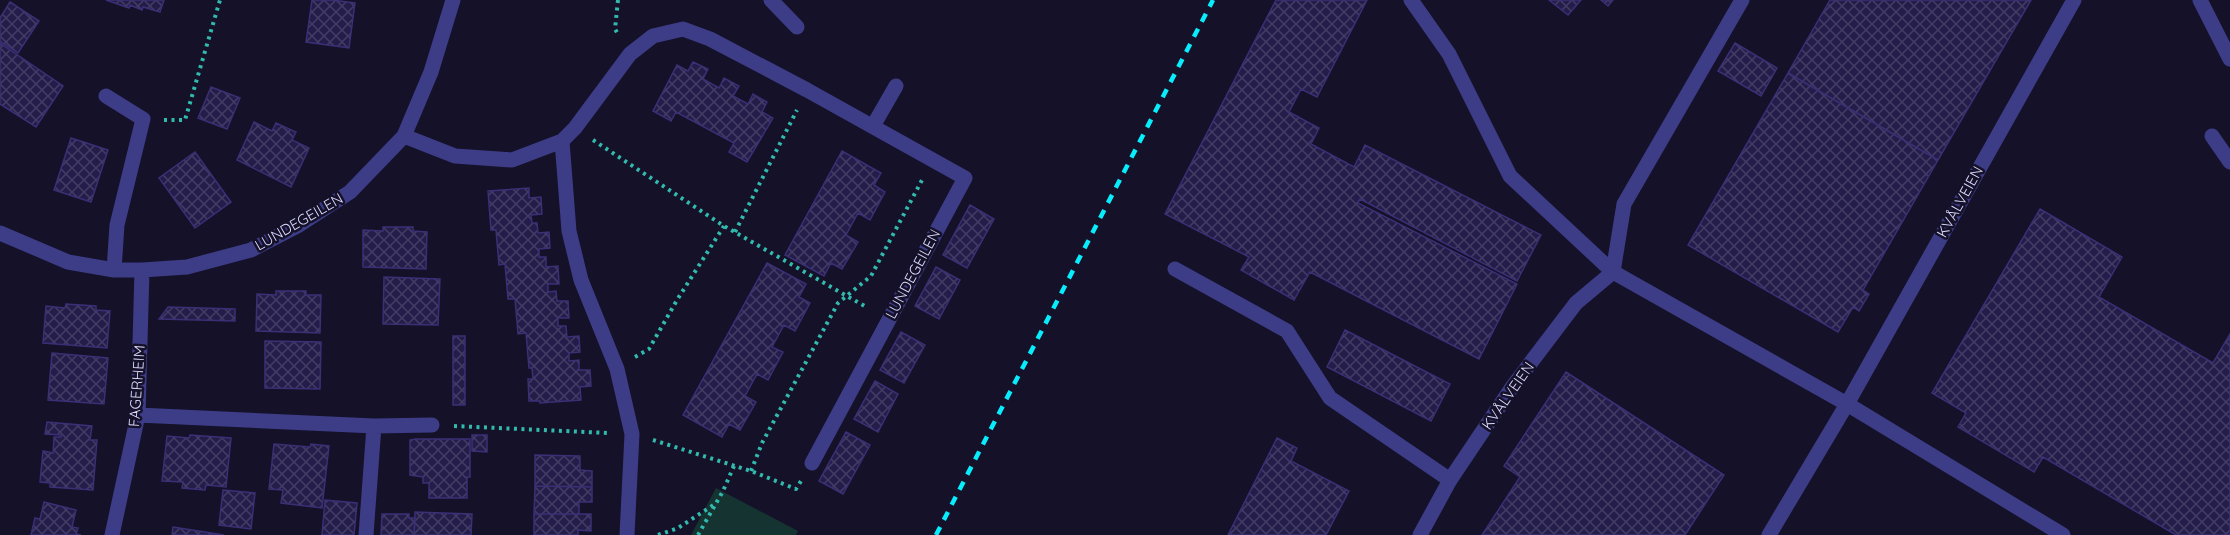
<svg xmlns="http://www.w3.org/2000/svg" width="2230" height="535" font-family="Quicksand,sans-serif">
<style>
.green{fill:#143331}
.building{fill:url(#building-cross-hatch);stroke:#3b2f75;stroke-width:1.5}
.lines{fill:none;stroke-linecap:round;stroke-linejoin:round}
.path{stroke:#32baad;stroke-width:4;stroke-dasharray:3 4.5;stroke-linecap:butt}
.lane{stroke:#3d3c87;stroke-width:15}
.street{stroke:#3d3c87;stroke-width:15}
.rail{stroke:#08ecfc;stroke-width:4.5;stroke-dasharray:9 8;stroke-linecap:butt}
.labels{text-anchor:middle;stroke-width:5;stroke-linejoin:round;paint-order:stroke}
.street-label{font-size:15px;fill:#dcd9fe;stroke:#141129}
</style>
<defs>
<pattern id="building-cross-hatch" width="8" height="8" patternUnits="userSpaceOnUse" patternTransform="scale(1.5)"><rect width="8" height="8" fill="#241d4a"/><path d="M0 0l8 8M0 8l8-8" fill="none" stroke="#433d65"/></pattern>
</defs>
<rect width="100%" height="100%" fill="#141129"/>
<path class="green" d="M 716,488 L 798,531 L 796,535 L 691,535 Z"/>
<path class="building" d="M 106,0 L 164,0 L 160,12 L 143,7 L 142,10 L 130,5 L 129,8 Z
M 312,0 L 332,0 L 355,3 L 349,48 L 306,42 Z
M 1276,0 L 1367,0 L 1317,97 L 1301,89 L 1289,112 L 1319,128 L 1311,144 L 1354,167 L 1365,145 L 1541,235 L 1517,281 L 1360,199 L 1358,203 L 1517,284 L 1479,359 L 1310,272 L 1294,300 L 1241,270 L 1249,257 L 1165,214 Z
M 1549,0 L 1581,0 L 1568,15 Z
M 1601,0 L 1613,0 L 1608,6 Z
M 1830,0 L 2031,0 L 1938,160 L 1788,73 Z
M 10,2 L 39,21 L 18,53 L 0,41 L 0,18 Z
M 0,43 L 63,86 L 36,127 L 0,104 Z
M 1735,43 L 1777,68 L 1761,96 L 1718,71 Z
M 693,62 L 708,69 L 703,79 L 719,88 L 724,78 L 739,86 L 733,96 L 748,104 L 753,94 L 767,102 L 762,112 L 773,118 L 747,162 L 729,152 L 734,143 L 676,112 L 671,121 L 653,111 L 677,65 L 688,71 Z
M 1788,73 L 1938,160 L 1863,290 L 1869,294 L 1859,311 L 1853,307 L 1838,332 L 1688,245 Z
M 211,87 L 240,98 L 227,129 L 198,118 Z
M 254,122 L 272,131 L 276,123 L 296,132 L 292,140 L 309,148 L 291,187 L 237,160 Z
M 71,138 L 108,150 L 91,202 L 54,190 Z
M 842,151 L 881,173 L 874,185 L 885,192 L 870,220 L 858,213 L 846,235 L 858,242 L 842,269 L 831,263 L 824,276 L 785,255 Z
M 195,152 L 231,202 L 195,228 L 159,178 Z
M 529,188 L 529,198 L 541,197 L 542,214 L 531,215 L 532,223 L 537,223 L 538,233 L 549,232 L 550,248 L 539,249 L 539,257 L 546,257 L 546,267 L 558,266 L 559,284 L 548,284 L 548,292 L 556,291 L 557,301 L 568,301 L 569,318 L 558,318 L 558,326 L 566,326 L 567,337 L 579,336 L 580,352 L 569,353 L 569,361 L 579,360 L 579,370 L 590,370 L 591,386 L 580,387 L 581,400 L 540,403 L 540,401 L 529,401 L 528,379 L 533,379 L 532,368 L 529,368 L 526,333 L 518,334 L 515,299 L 508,299 L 505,264 L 499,265 L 496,230 L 491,230 L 488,191 Z
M 970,205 L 994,219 L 967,268 L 943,255 Z
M 2040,209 L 2122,257 L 2099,297 L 2213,363 L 2230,334 L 2230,535 L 2176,535 L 2043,457 L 2034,472 L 1958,427 L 1966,413 L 1932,393 Z
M 383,227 L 413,227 L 413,231 L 427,232 L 426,269 L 363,267 L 363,230 L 383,231 Z
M 767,263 L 806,284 L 799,297 L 810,303 L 795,331 L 784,325 L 772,347 L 783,352 L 768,380 L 757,374 L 745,396 L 756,402 L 740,430 L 729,424 L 722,437 L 683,415 Z
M 936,267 L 960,280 L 939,319 L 915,306 Z
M 384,277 L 440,279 L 438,325 L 383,324 Z
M 276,291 L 306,291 L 306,295 L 321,295 L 320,333 L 256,331 L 257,294 L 276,295 Z
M 66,304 L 96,306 L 96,310 L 110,311 L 107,348 L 43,343 L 46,306 L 65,308 Z
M 168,307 L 235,309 L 235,321 L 159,319 Z
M 1345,330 L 1450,384 L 1431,421 L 1327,367 Z
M 901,332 L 925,345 L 904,383 L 880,370 Z
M 453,336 L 465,336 L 465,405 L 453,405 Z
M 265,341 L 321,342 L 320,389 L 265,388 Z
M 52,353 L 108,358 L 104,404 L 48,400 Z
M 1566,372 L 1724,475 L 1685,535 L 1482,535 L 1520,477 L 1504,466 Z
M 875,381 L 898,394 L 878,432 L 854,419 Z
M 47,422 L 92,426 L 90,440 L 97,440 L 93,490 L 50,487 L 50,483 L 40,482 L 43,451 L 53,453 L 54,437 L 61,437 L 61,435 L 45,434 Z
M 846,432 L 870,445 L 843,494 L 819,481 Z
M 190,435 L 231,438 L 226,487 L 206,485 L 205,490 L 182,488 L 183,482 L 162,481 L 167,436 L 189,438 Z
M 472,435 L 487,435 L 487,452 L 472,451 Z
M 1277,438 L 1297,448 L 1291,461 L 1349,491 L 1326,535 L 1228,535 Z
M 415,439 L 470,439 L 470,477 L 467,477 L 467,498 L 429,498 L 429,483 L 423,483 L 423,477 L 410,475 L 410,440 Z
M 274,444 L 310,447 L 311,444 L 329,446 L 322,508 L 281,503 L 283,490 L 269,489 Z
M 535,455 L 580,456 L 580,470 L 592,471 L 592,487 L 535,486 Z
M 535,486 L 592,487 L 592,502 L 579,502 L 579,514 L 534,514 Z
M 223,490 L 255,493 L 251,529 L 219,525 Z
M 325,500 L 357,503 L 354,535 L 322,535 Z
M 44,502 L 76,510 L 72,527 L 78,528 L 76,534 L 81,535 L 31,535 L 35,518 L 40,519 Z
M 415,512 L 472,514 L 471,535 L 414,535 Z
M 382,514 L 409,514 L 409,518 L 415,518 L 414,535 L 381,535 Z
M 534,514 L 591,514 L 591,531 L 578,530 L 578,535 L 534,535 Z
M 173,527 L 224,535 L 172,535 Z"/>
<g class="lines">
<path class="path" d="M 618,0 L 615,29 L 619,36
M 164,120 L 185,120 L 220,0
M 593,140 L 724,226 L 868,308
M 735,232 L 797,110
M 635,357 L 649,349 L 677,300 L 724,226
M 454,426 L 608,433
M 653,440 L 751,471 L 796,489 L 801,481
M 751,471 L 762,443 L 838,303 L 871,276 L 922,180
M 658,535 L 678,528 L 715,504
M 698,535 L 723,491 L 734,466"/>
<path class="lane" d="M 771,0 L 797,27
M 1411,0 L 1449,54 L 1510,176 L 1613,272
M 2200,0 L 2230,59
M 2212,136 L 2230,162
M 1175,269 L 1287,331 L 1330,398 L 1450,480
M 1613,272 L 1624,204 L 1742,0
M 1769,535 L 1847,404"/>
<path class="street" d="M 106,96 L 143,119 L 117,225 L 114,270
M 873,126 L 896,86
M 404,136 L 455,156 L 512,160 L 562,141 L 575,128 L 630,54 L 653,36 L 683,29 L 710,39 L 807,90 L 965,178 L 812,463
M 562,141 L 569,231 L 581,280 L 617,369 L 632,434 L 627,535
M 0,233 L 68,262 L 114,270 L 142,270 L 187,267 L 251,250 L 299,225 L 350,192 L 404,136 L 431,72 L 453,0
M 1847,404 L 2074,0
M 138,415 L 374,426 L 432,425
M 112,535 L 138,415 L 142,270
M 366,535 L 374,426
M 1420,535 L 1450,480 L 1513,386 L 1576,303 L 1613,272 L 1847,404 L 2063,535"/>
<path class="rail" d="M 936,535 L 1213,0"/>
</g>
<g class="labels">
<g class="street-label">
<text transform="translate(1960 202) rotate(-61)" y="5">KVÅLVEIEN</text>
<text transform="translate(299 222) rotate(-30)" y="5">LUNDEGEILEN</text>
<text transform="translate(913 274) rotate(-62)" y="5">LUNDEGEILEN</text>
<text transform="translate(137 386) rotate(-86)" y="5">FAGERHEIM</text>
<text transform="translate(1508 396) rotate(-55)" y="5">KVÅLVEIEN</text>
</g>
</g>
</svg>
